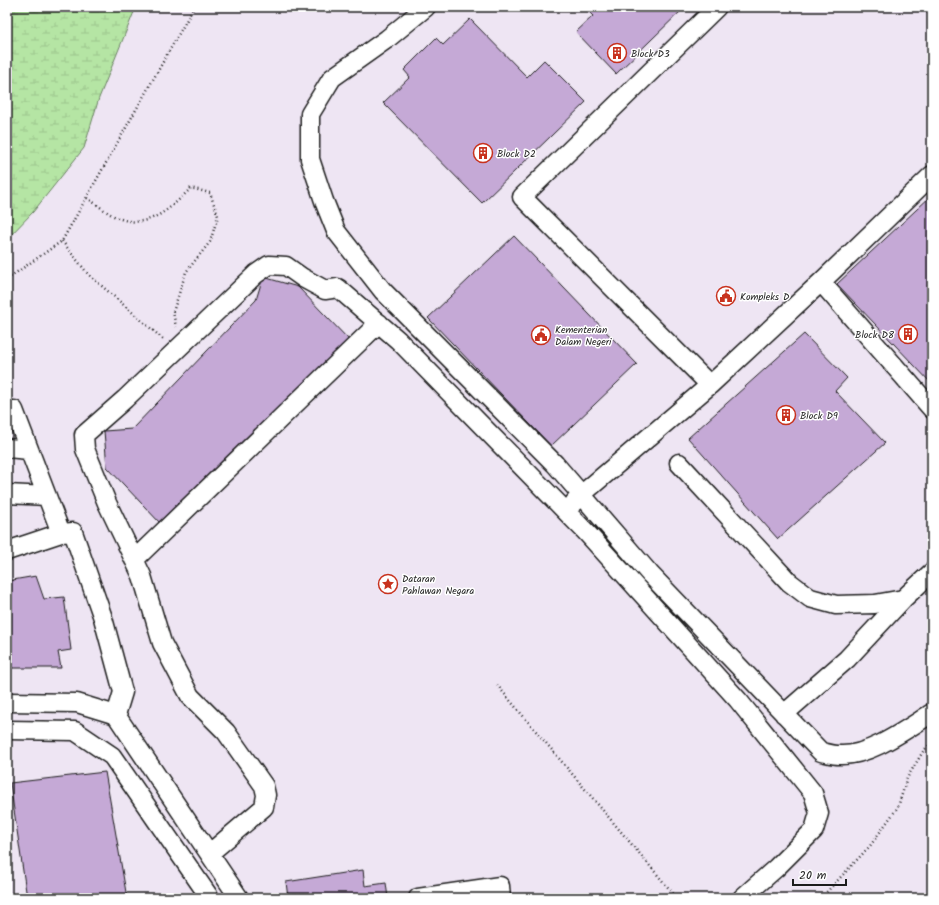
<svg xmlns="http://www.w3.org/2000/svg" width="939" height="905" font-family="Kalam,sans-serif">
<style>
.wetland{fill:url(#wetland-marsh);stroke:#688060}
.building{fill:#c5a9d6;stroke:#1c1c1c}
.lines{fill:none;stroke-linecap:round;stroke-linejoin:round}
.minor-casing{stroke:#1c1c1c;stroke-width:21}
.path{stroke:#1c1c1c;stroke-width:2.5;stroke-dasharray:1 3;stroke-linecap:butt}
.minor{stroke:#fff;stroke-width:18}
.labels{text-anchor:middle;stroke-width:3;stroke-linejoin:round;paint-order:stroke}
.poi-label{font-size:10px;fill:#1c1c1c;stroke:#fff;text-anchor:start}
</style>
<defs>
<pattern id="wetland-marsh" width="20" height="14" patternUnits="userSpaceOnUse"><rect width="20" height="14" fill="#b5e5a4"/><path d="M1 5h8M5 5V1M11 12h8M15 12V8" fill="none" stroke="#9bc48d"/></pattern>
</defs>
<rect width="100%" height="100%" fill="#eee5f3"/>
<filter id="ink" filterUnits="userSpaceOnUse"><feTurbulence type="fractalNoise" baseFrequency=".025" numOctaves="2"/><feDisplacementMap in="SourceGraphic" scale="8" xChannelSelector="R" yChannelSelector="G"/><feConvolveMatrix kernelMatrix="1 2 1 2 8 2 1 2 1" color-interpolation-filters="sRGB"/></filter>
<g filter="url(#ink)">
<path class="wetland" d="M 7,7 L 136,7 L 99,98 L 84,148 L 33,212 L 7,239 Z"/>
<path class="building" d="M 584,7 L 685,7 L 616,74 L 576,32 L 593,16 Z
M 470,19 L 527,77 L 544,60 L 586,102 L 482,203 L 383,103 L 410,77 L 404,70 L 436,38 L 443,45 Z
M 932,195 L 932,384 L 837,284 Z
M 514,236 L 637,364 L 551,446 L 428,318 Z
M 263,277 L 298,287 L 352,343 L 161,524 L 107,467 L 104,431 L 132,429 L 256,300 Z
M 804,334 L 847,378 L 835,391 L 885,443 L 778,539 L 688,438 Z
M 36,576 L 44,599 L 64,597 L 71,650 L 58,652 L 61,668 L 7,668 L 7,581 Z
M 105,772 L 127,898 L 27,898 L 10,783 Z
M 363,870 L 365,886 L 386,883 L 388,898 L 288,898 L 286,882 Z"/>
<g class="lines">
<g class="minor-casing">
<path id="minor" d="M 426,7 L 387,39 L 332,78 L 310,114 L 310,159 L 324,201 L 336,231 L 383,291 L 555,464 L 650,574 L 821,752 C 827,753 833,755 839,755 C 869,757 908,728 932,713
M 717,7 L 522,197 L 710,385 L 821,282 L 932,175
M 821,282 L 932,409
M 7,410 L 14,410 L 61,533
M 7,448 L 29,450
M 679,463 L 789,582 L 810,598 L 836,605 L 875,604 L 903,599 L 932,572
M 7,494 L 47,496
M 574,503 L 581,495 L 710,385
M 7,551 L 61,533 L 73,532 L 103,618 L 123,692 L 116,715
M 134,560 L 379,323
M 7,702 L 77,703 L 116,715 L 239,898
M 784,714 L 847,659 L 903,599
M 7,730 L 75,731 L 112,756 L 210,898
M 210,853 L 264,807 L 266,795 L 264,786 L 226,732 L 190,696 L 162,643 L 142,576 L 107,503 L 85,449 L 84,435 L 125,399 L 256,274 L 269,265 L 286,266 L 303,278 L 325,290 L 338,288 L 398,340 L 586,532 L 738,700 L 813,793 L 819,813 L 814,830 L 776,868 L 742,898
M 418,898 L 500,886 L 501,898"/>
</g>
<path class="path" d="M 87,198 C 97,204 110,216 121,219 C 150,229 172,207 191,188 L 210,193 L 218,216 L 210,242 L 186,272 L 173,312 L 176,327
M 62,241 L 88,274 L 163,339
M 7,279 L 62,241 L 194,7
M 497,685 L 677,898
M 821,898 L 870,846 L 898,807 L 907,778 L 924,750 L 932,743"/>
<use href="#minor" class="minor"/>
</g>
</g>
<defs>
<g id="building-ring" transform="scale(1)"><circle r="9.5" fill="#fff" stroke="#c8321e" stroke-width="1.5"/><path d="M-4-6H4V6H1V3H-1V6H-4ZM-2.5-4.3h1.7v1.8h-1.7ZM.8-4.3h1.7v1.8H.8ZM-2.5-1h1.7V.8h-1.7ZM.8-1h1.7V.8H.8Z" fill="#c8321e"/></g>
<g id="civic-ring" transform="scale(1)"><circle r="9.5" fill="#fff" stroke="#c8321e" stroke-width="1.5"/><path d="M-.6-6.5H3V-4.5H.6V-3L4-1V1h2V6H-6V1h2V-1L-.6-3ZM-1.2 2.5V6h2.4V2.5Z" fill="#c8321e"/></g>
<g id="sight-ring" transform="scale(1)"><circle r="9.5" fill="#fff" stroke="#c8321e" stroke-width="1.5"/><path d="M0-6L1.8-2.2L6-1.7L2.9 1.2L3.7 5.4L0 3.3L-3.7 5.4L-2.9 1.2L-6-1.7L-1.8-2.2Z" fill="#c8321e"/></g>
</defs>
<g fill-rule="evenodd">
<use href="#building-ring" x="617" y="53"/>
<use href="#building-ring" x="483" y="153"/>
<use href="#civic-ring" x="726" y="296"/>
<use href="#building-ring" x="908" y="334"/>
<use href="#civic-ring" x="541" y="335"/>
<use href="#building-ring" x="786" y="415"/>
<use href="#sight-ring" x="388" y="584"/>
</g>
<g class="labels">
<g class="poi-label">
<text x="631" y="57">Block D3</text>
<text x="497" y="157">Block D2</text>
<text x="740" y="300">Kompleks D</text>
<text x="555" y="333">Kementerian<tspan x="555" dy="12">Dalam Negeri</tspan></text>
<text x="894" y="338" text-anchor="end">Block D8</text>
<text x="800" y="419">Block D9</text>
<text x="402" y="582">Dataran<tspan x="402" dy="12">Pahlawan Negara</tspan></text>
</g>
</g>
<rect width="939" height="905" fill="none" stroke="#fff" stroke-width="24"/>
<rect x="12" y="12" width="915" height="881" fill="none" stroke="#1c1c1c" stroke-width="1.5" filter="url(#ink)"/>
<path d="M793 879v6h53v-6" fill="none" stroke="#1c1c1c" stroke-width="2"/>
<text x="799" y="879" font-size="12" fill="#1c1c1c" stroke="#ffffff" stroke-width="3" paint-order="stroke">20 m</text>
</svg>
